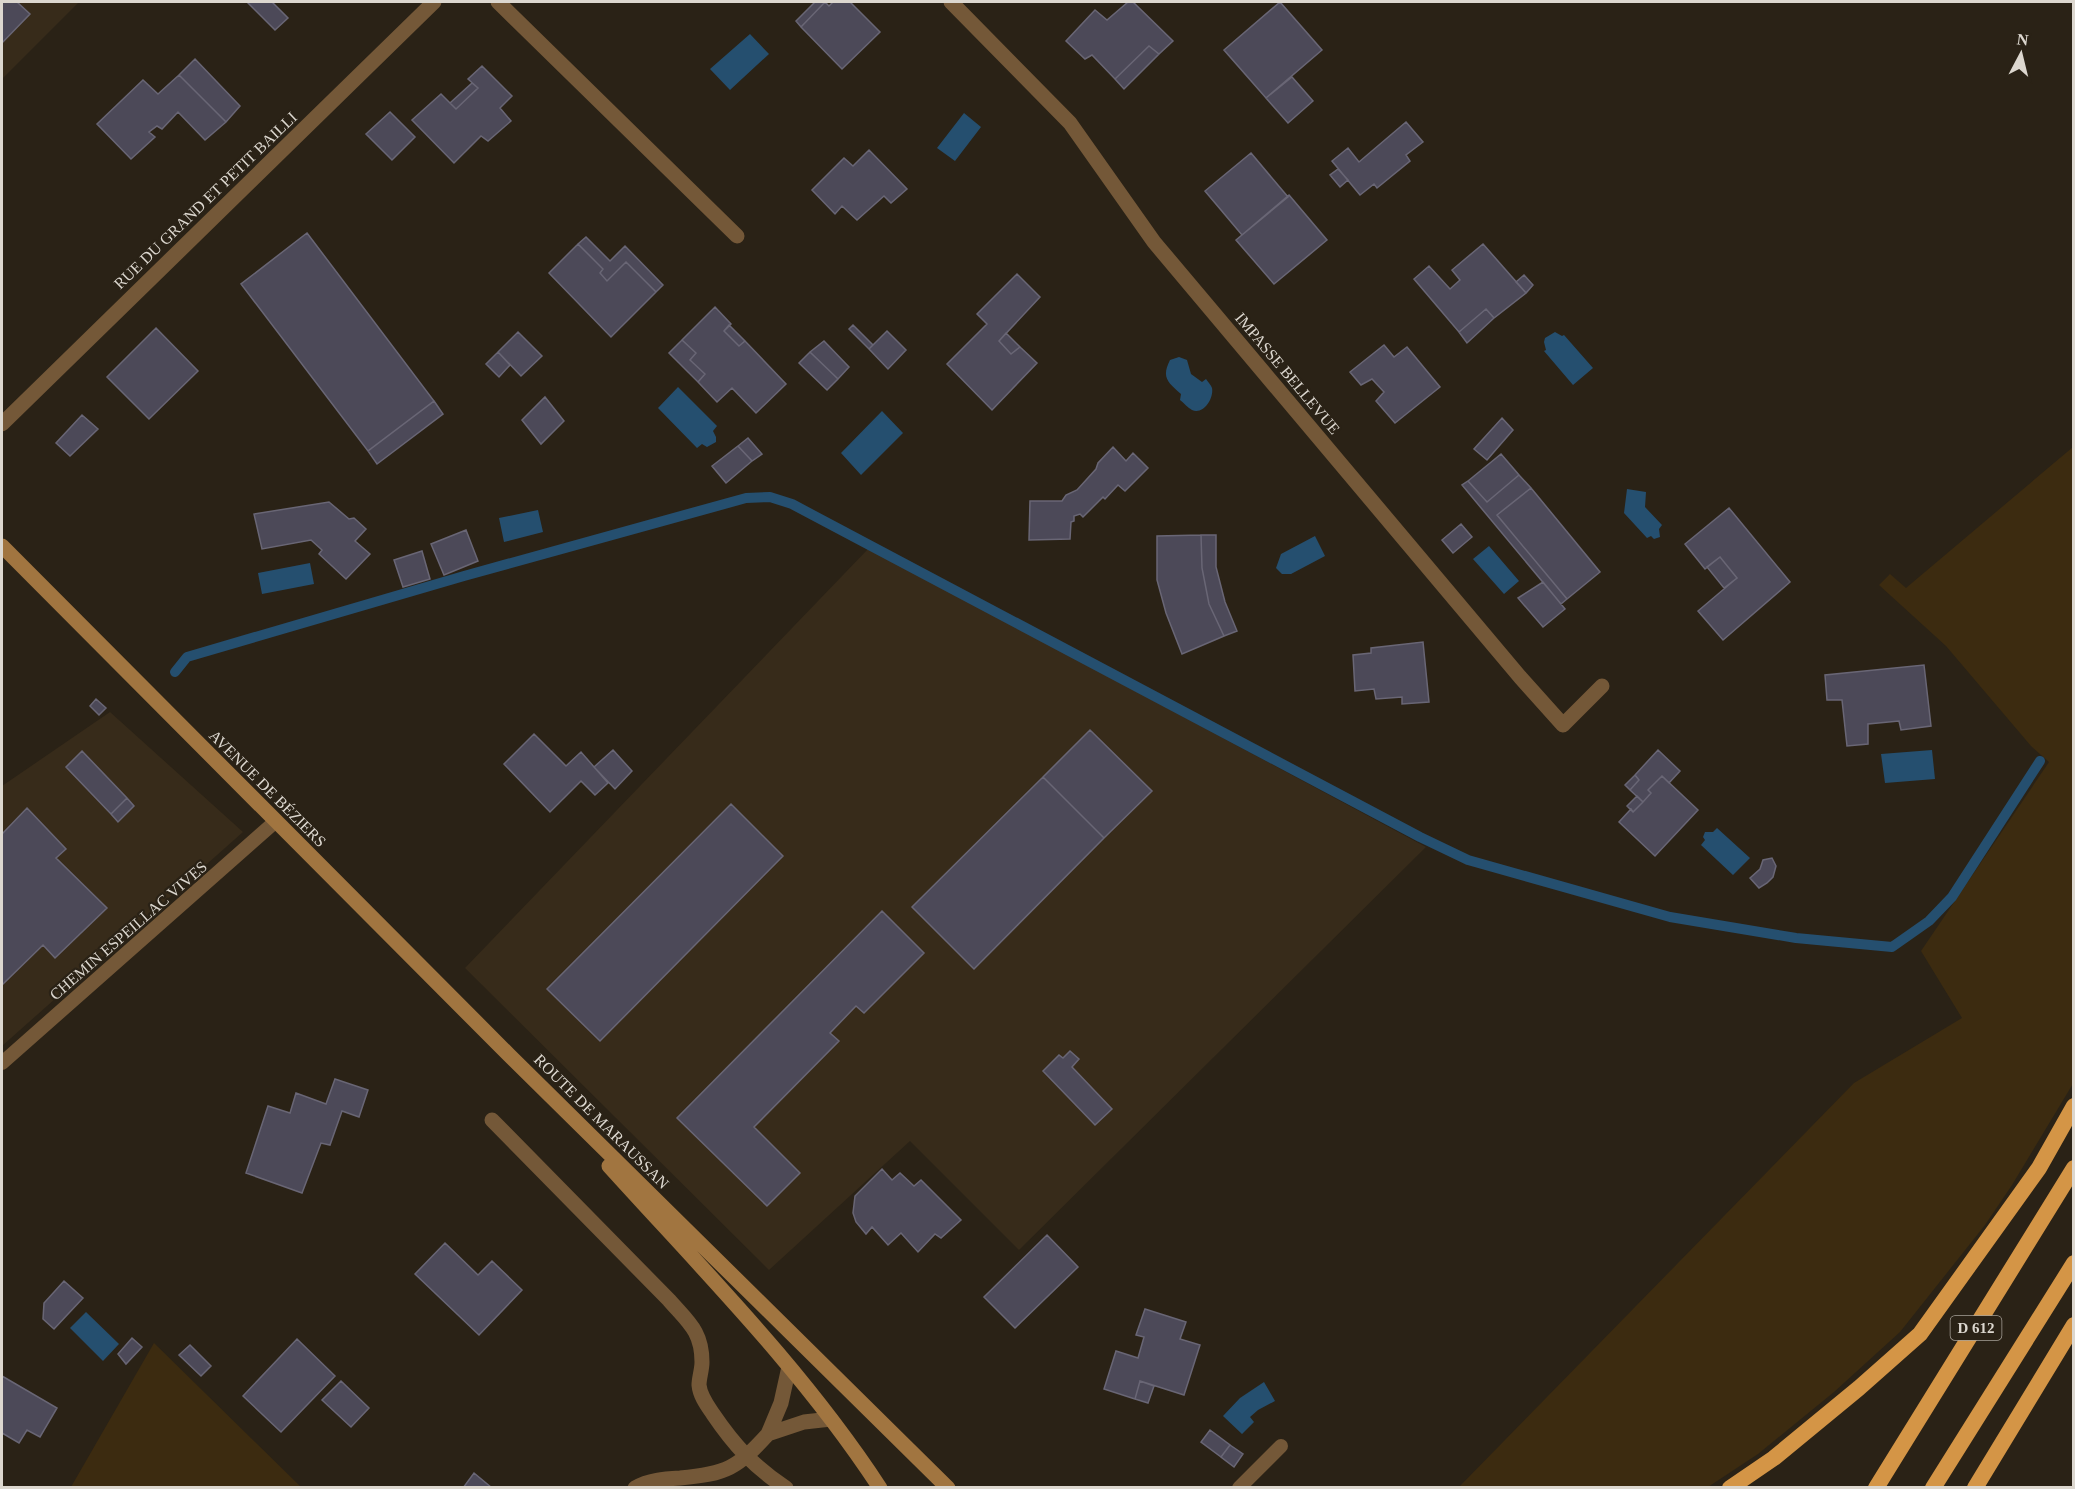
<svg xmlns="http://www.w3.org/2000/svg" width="2075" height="1489" font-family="'Times New Roman',serif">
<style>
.built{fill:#372b1a}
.green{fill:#3c2b10}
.water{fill:#254f6f}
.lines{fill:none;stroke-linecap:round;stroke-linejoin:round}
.stream{stroke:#254f6f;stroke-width:10}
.building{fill:#4c4958;stroke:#696675;stroke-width:1.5}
.service{stroke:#745838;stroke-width:14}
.minor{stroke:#745838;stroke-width:15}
.secondary{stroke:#a17540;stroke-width:15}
.trunk{stroke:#d49546;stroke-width:16}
.labels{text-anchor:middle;stroke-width:4.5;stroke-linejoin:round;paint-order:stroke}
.shield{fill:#2a2216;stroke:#a7a198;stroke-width:1.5}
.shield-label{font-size:15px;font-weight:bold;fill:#dcd7cf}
.street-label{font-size:16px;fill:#dcd7cf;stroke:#2a2216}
</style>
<rect width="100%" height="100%" fill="#2a2216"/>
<path class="built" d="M 2,2 L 79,2 L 2,79 Z
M 869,548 L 1426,847 L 1019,1250 L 910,1141 L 769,1270 L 465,968 Z
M 110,712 L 243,832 L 2,1046 L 2,786 Z"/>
<path class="green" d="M 2073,447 L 2074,1082 L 2012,1185 L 1985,1225 L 1900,1332 L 1834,1392 L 1758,1454 L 1708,1487 L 1459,1487 L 1854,1083 L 1962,1018 L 1921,951 L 2049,762 L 2031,746 L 1946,646 L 1879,585 L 1890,574 L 1906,588 Z
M 154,1343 L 301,1487 L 71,1487 Z"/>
<path class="water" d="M 750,34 L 769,54 L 730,90 L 710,69 Z
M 964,113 L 981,127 L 955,161 L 937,148 Z
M 1555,332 L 1562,336 L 1564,335 L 1593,368 L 1573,385 L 1544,351 L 1546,350 L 1544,342 L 1545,338 Z
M 1179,357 L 1187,360 L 1191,374 L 1202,382 L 1206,379 C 1208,382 1211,385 1212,388 C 1214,398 1204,415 1192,410 C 1188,408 1184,403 1180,400 L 1181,394 C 1168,382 1161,378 1170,360 Z
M 678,387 L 717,426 L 713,431 L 716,437 L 716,442 L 707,447 L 702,444 L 697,448 L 658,408 Z
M 882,411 L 903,433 L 861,475 L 841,453 Z
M 1627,489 L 1646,492 L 1645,507 L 1662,525 L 1659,529 L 1660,537 L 1654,539 L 1651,536 L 1647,538 L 1624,513 Z
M 538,510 L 543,532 L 504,542 L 499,518 Z
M 1315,536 L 1325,556 L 1291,574 L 1282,574 L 1276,568 L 1281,554 Z
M 1489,546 L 1519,581 L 1504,594 L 1473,559 Z
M 310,563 L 314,584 L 262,594 L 258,573 Z
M 1932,750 L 1935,779 L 1885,783 L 1881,754 Z
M 1717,828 L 1750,858 L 1733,875 L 1701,845 L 1705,840 L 1703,837 L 1705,832 L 1713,832 Z
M 86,1312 L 119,1344 L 103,1361 L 70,1328 Z
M 1264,1382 L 1275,1401 L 1258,1410 L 1250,1417 L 1254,1422 L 1242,1434 L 1223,1416 L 1240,1398 Z"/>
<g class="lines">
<path class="stream" d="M 175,672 L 187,657 L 464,576 L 746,498 L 770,497 L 792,504 L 1420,837 L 1468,860 L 1670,917 L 1796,938 L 1892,947 L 1929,921 L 1952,897 L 2040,761"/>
</g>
<path class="building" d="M 2,2 L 17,2 L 30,14 L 2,43 Z
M 247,2 L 272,2 L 288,18 L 275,30 Z
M 815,2 L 825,2 L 801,27 L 796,21 Z
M 825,2 L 829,6 L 833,2 L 850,2 L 880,32 L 842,69 L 801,27 Z
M 1128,2 L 1133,2 L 1173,41 L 1159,54 L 1149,46 L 1115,79 L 1092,55 L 1085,59 L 1066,41 L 1095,10 L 1107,20 Z
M 1280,2 L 1322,50 L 1266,98 L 1224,50 Z
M 1149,46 L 1159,54 L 1124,89 L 1115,79 Z
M 195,59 L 240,106 L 226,122 L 179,75 Z
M 482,66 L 512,96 L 500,108 L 511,121 L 488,141 L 481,136 L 454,163 L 412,120 L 441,94 L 456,109 L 478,88 L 468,79 Z
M 179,75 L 226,122 L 205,140 L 178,112 L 162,129 L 157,126 L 149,132 L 155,137 L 131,159 L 97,124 L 143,80 L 158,94 Z
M 1292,77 L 1313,101 L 1288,123 L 1266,98 Z
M 472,83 L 478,88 L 456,109 L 450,103 Z
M 390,112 L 415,137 L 392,160 L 366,134 Z
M 1406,122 L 1423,142 L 1406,155 L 1410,161 L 1377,188 L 1374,184 L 1360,195 L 1332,161 L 1348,148 L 1359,162 Z
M 869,150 L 907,189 L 891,203 L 884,196 L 857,220 L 842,206 L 835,214 L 812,190 L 844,158 L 853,166 Z
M 1251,153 L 1288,197 L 1242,235 L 1205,191 Z
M 1338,169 L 1348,180 L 1340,187 L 1330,175 Z
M 1289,195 L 1327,240 L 1274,284 L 1236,240 Z
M 307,233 L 434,401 L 368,451 L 241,284 Z
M 586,237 L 610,261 L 625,246 L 663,285 L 656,292 L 626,262 L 607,281 L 600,273 L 603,269 L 578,244 Z
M 578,244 L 603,269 L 600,273 L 607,281 L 626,262 L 656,292 L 611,337 L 549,273 Z
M 1483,244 L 1526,293 L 1494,318 L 1486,309 L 1459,332 L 1414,279 L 1429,266 L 1450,289 L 1460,280 L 1452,270 Z
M 1017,274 L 1040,297 L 999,341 L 1011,354 L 1020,347 L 1037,363 L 992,410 L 947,364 L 987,324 L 977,314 Z
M 1524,275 L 1533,285 L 1526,293 L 1516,282 Z
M 715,307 L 731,324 L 724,331 L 739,346 L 745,341 L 786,384 L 756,413 L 732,388 L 717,402 L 698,382 L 705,374 L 690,360 L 696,353 L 682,340 Z
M 1486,309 L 1494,318 L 1467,343 L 1459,332 Z
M 729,325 L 745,341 L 739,346 L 724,331 Z
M 853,325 L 873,345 L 869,349 L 849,329 Z
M 156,328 L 198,371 L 149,419 L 107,377 Z
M 887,331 L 906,350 L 888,369 L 869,349 Z
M 518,332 L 542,356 L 521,376 L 498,352 Z
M 1006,333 L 1020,347 L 1011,354 L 999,341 Z
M 682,340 L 696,353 L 690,360 L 705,374 L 698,382 L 669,353 Z
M 824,341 L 849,367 L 838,379 L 810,352 Z
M 1384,345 L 1394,357 L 1407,347 L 1440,387 L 1395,423 L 1376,401 L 1384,392 L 1372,379 L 1361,385 L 1350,372 Z
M 498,352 L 510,365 L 499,377 L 486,364 Z
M 810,352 L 838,379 L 827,390 L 799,363 Z
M 545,397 L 564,421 L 541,444 L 522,420 Z
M 434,401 L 443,414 L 377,464 L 368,451 Z
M 82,415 L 98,429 L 70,456 L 56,443 Z
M 1502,418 L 1513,430 L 1487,460 L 1474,449 Z
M 748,438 L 762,454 L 752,461 L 738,446 Z
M 738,446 L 752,461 L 726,483 L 712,466 Z
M 1113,447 L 1126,461 L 1133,453 L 1148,468 L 1125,491 L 1118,485 L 1105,499 L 1103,497 L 1083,517 L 1080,514 L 1074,516 L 1074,521 L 1071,522 L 1070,539 L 1029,540 L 1030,501 L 1062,501 L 1066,495 L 1077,490 L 1096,469 L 1098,463 Z
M 1501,454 L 1519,475 L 1487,502 L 1468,481 Z
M 1519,475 L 1531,488 L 1497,515 L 1567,599 L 1561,604 L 1462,485 L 1468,481 L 1487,502 Z
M 1531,488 L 1600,572 L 1567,599 L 1497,515 Z
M 329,502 L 349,519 L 354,518 L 366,529 L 355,541 L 370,554 L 346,579 L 319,554 L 322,550 L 311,540 L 262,549 L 254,514 Z
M 1729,508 L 1790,582 L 1723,640 L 1698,611 L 1737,578 L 1720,557 L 1705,569 L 1685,544 Z
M 1461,524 L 1472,537 L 1453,553 L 1442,540 Z
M 466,530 L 478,561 L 444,575 L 431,544 Z
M 1201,535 L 1216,535 L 1216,567 L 1225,602 L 1237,631 L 1224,636 L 1209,604 L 1202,568 Z
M 1201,535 L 1202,568 L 1209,604 L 1224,636 L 1182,654 L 1166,613 L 1157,580 L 1157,536 Z
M 422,551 L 430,579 L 403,587 L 394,560 Z
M 1720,557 L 1737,578 L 1724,588 L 1707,567 Z
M 1543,582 L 1565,609 L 1543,627 L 1518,598 Z
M 1423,642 L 1429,702 L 1402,704 L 1402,697 L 1376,699 L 1374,689 L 1355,691 L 1353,655 L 1371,653 L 1371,648 Z
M 1924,665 L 1931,726 L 1901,730 L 1899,721 L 1868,724 L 1868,744 L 1847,746 L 1842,700 L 1827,700 L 1825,675 Z
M 96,699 L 106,708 L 99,715 L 90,706 Z
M 1090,730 L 1152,791 L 1104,838 L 1043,777 Z
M 534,734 L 566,766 L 581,752 L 608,783 L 595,795 L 581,781 L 550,812 L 504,764 Z
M 613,750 L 632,771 L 615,789 L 594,767 Z
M 1658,750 L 1680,771 L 1669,783 L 1662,776 L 1648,790 L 1651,793 L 1643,802 L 1630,790 L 1639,780 L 1635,775 Z
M 82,751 L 127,798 L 111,814 L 66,767 Z
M 1635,775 L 1639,780 L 1630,790 L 1625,785 Z
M 1662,776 L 1698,810 L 1655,856 L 1619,822 L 1631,809 L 1633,812 L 1643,802 L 1651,793 L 1648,790 Z
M 1043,777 L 1104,838 L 974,969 L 912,907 Z
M 1637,796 L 1643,802 L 1633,812 L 1627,806 Z
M 127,798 L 134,806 L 118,822 L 111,814 Z
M 731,804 L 783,856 L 600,1041 L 547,989 Z
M 27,808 L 66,849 L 56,858 L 107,908 L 55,958 L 43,945 L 2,985 L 2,834 Z
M 1772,858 L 1776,866 L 1773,877 L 1767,883 L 1759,888 L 1750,878 L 1760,869 L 1763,860 Z
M 882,911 L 924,953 L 864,1013 L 856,1006 L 830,1033 L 839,1041 L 754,1127 L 800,1173 L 767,1206 L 677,1118 Z
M 1070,1051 L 1079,1059 L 1072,1067 L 1112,1109 L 1095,1125 L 1043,1071 L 1059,1055 L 1063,1058 Z
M 335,1079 L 368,1090 L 359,1117 L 342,1111 L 330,1145 L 321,1143 L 302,1193 L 246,1173 L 268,1106 L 290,1113 L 296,1093 L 326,1104 Z
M 882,1169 L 892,1180 L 900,1173 L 914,1186 L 921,1180 L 961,1220 L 941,1238 L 935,1234 L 918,1252 L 901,1233 L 888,1245 L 872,1227 L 866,1234 L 856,1222 L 853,1213 L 855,1196 Z
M 1047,1235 L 1078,1267 L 1015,1328 L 984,1297 Z
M 445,1243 L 478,1275 L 492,1261 L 522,1290 L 479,1335 L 415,1274 Z
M 64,1281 L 83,1298 L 54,1329 L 43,1319 L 44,1303 Z
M 1145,1309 L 1186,1322 L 1180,1339 L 1200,1345 L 1184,1395 L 1140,1381 L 1135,1399 L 1104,1389 L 1116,1351 L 1138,1358 L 1144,1337 L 1136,1335 Z
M 132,1338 L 142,1347 L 126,1364 L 118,1354 Z
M 297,1339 L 335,1376 L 281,1432 L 243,1396 Z
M 190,1345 L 211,1366 L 201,1376 L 179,1355 Z
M 2,1376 L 57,1408 L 40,1437 L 27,1430 L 19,1443 L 2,1433 Z
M 341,1381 L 369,1408 L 351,1427 L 322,1400 Z
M 1140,1381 L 1154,1386 L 1148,1403 L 1135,1399 Z
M 1210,1430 L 1230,1445 L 1221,1457 L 1201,1442 Z
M 1230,1445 L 1243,1454 L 1234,1467 L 1221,1457 Z
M 474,1473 L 492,1488 L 463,1488 Z"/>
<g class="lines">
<path class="service" d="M 2,1063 L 276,821
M 1239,1488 L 1281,1446"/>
<path class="minor" d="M 498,2 L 737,236
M 951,2 L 1070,123 L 1154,242 L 1520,677 L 1563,725 L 1602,686
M 2,424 L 434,2
M 492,1120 L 669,1300 C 688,1322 702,1331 702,1362 C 702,1370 699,1378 699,1385 C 700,1396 707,1405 713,1414 C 734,1445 754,1467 786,1488
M 789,1367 L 781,1403 L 768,1434 L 804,1422 L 831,1419
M 635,1488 C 649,1480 664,1479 680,1478 C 727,1474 737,1468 768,1434"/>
<path class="secondary" d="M 2,546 L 509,1055 L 948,1488
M 609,1166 C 703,1270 803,1370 880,1488"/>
<path class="trunk" d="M 1730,1488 L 1774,1458 L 1859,1388 L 1920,1334 L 2039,1168 L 2074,1106
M 1876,1488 L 2074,1168
M 1933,1488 L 2074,1263
M 1975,1488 L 2074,1325"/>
</g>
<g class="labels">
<rect class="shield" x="1950.5" y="1316" width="51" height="24" rx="4.5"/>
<g class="shield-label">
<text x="1976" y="1333">D 612</text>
</g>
<g class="street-label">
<text transform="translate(205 200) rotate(-44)" y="6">RUE DU GRAND ET PETIT BAILLI</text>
<text transform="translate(1288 373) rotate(50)" y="6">IMPASSE BELLEVUE</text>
<text transform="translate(268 788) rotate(45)" y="6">AVENUE DE BÉZIERS</text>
<text transform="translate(128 930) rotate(-41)" y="6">CHEMIN ESPEILLAC VIVES</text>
<text transform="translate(602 1121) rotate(45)" y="6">ROUTE DE MARAUSSAN</text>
</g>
</g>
<rect width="2075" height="1489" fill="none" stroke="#dcd7cf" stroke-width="6"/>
<g transform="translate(2021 54) rotate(7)" stroke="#2a2216" stroke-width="4.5" paint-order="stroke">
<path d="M0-4.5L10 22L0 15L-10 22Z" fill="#dcd7cf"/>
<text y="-9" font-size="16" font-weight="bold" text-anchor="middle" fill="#dcd7cf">N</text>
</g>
</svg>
